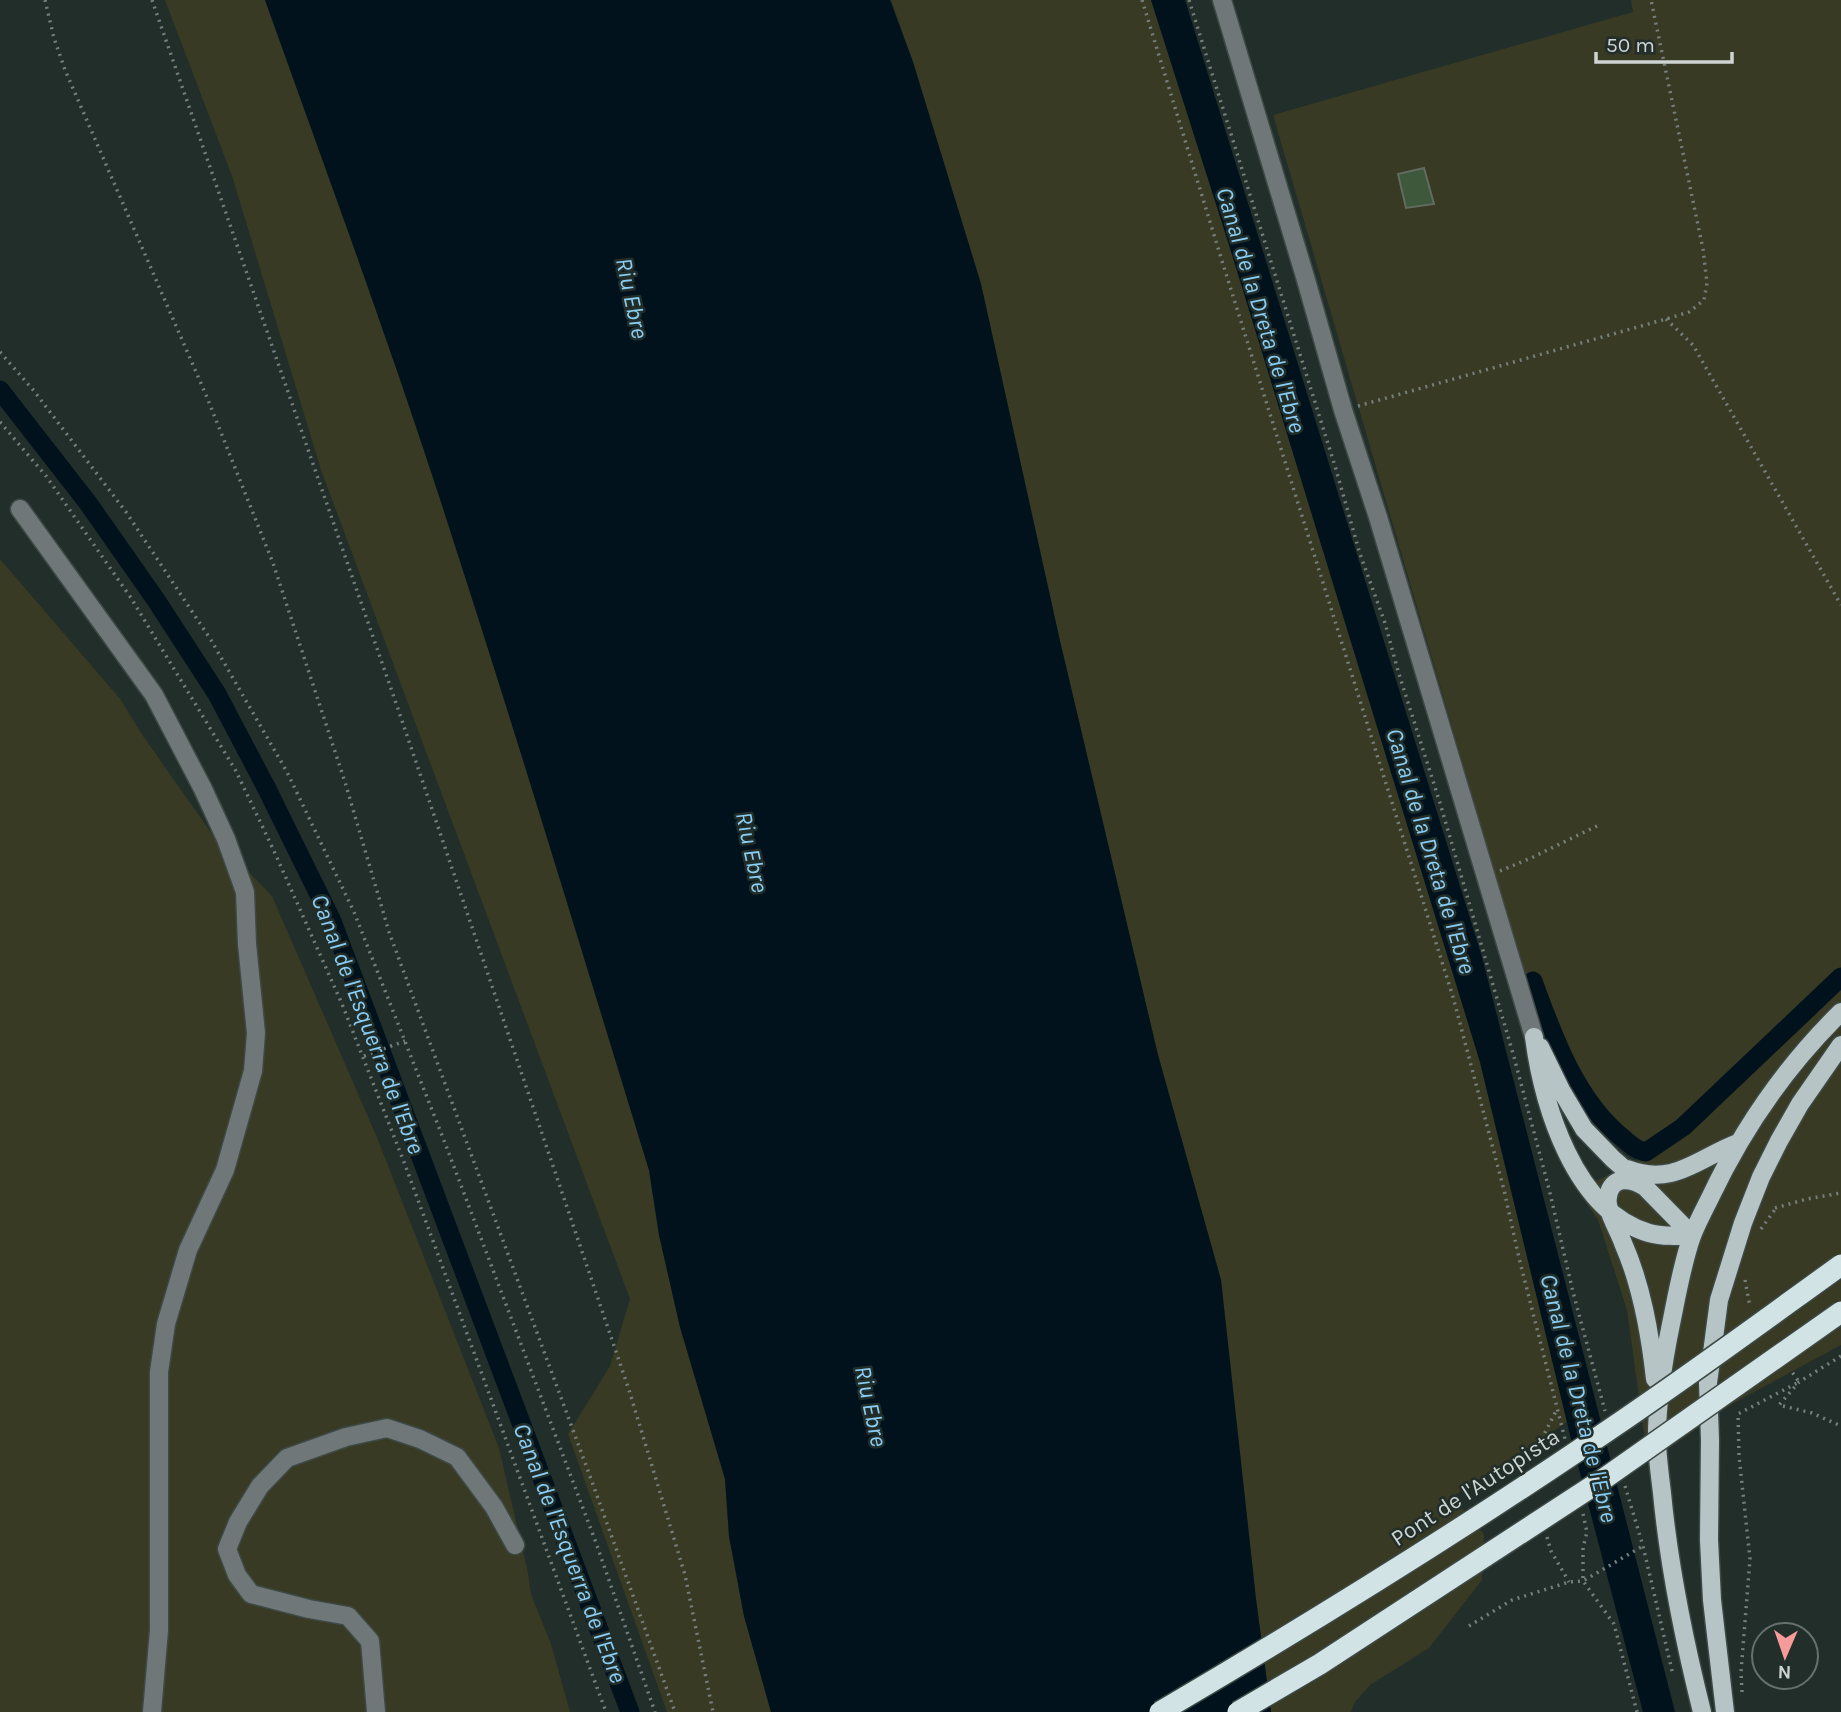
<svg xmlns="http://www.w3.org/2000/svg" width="1841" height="1712" font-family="Karla,sans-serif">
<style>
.green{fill:#383a23}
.water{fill:#01121d}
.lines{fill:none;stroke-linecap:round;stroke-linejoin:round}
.canal{stroke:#01121d;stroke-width:19}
.building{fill:#3d583b;stroke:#626b61;stroke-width:2}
.minor-casing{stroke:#3d4945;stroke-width:21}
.major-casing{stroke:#3d4945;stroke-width:21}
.path{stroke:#757f7c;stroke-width:3.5;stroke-dasharray:2 5;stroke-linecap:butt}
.minor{stroke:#707778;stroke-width:18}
.major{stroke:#b6c4c6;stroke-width:18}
.highway-bridge-casing{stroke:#3d4945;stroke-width:24;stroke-linecap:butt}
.highway-bridge{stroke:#d2e3e5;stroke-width:21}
.labels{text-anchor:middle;stroke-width:5;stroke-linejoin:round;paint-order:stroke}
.street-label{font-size:23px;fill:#cdd4d2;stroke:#212e2a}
.water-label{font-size:24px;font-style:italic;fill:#8acdf4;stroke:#212e2a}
</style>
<rect width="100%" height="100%" fill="#212e2a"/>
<path class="green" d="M 165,0 L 265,0 C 324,165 385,330 439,496 C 512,720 580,945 649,1170 L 659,1235 L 680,1327 L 725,1479 L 729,1536 L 744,1616 L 771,1712 L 667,1712 L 568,1434 L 610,1366 L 630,1299 L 321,470 L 232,176 Z
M 891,0 L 1151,0 L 1230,248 L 1480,1062 L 1567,1422 L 1452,1497 L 1484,1534 L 1482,1580 L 1429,1648 L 1370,1685 L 1355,1702 L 1351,1712 L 1271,1712 L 1256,1599 L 1221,1280 L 1158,1055 L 1060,641 L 981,284 L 913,62 Z
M 1631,0 L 1841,0 L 1841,1345 L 1732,1404 L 1648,1463 L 1627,1310 L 1598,1220 L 1577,1190 L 1638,1161 L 1576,1098 L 1537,1017 L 1273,115 L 1633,12 Z
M 0,559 L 121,700 L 141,733 L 212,834 L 272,896 L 376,1135 L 499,1448 L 528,1573 L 531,1594 L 551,1644 L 570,1712 L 0,1712 Z"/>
<path class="water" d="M 265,0 L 890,0 L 913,62 L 981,284 L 1060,641 L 1158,1055 L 1221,1280 L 1256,1599 L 1271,1712 L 771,1712 L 744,1616 L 729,1536 L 725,1479 L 680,1327 L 659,1235 L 649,1170 C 580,945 512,720 439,496 C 385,330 324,165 265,0 Z
M 1151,0 L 1185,0 L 1482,957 L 1675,1712 L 1643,1712 L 1572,1443 L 1480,1062 L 1230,248 Z"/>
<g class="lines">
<path class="canal" d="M 0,390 L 88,503 L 156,600 L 217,694 L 266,787 L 332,921 L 630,1712
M 1533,981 C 1553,1036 1576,1101 1624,1139 C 1631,1145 1637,1151 1646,1152 L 1683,1127 L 1841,977"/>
</g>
<path class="building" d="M 1424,168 L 1434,204 L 1406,208 L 1398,174 Z"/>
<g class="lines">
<g class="minor-casing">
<path id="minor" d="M 1222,0 L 1306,280 L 1343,410 L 1378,517 L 1534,1037
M 20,509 L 154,695 L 203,789 L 226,839 L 245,892 L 247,944 L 256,1033 L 253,1071 L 225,1170 L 188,1250 L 166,1324 L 159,1372 L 159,1630 L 152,1712
M 376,1712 L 370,1641 L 348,1616 L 309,1609 L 251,1594 L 237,1575 L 227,1549 L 238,1522 L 260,1486 L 287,1458 L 346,1437 L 387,1428 L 420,1439 L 457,1457 L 494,1507 L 515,1545"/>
</g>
<g class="major-casing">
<path id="major" d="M 1534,1037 C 1543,1105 1574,1211 1649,1233 C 1663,1237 1678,1236 1692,1235
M 1540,1047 L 1561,1090 L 1584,1129 L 1613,1159 L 1645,1187 L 1692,1235
M 1627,1169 C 1674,1187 1698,1158 1738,1143
M 1645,1187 C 1631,1178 1611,1175 1608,1197 C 1605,1209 1619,1231 1623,1243 C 1642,1286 1650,1333 1655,1379
M 1702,1712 C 1684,1640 1669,1567 1662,1493 C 1660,1477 1658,1461 1657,1445 C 1656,1405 1663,1363 1671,1324 C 1677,1295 1682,1264 1692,1236 C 1697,1223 1704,1210 1710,1198 C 1743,1128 1786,1066 1841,1012
M 1725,1712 L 1712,1600 L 1709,1540 L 1710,1440 L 1708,1383 L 1719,1300 L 1743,1223 L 1761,1177 L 1779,1141 L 1800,1104 L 1841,1045"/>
</g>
<path class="path" d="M 45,0 L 54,38 L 65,70 L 206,395 L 273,563 L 345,782 L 389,932 L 587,1468 L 675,1712
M 152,0 L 397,706 L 629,1390 L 685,1575 L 713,1712
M 1142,0 L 1222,261 L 1453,997 L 1504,1190 L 1519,1258 L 1565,1439
M 1189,0 L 1335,466 L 1360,554 L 1385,623 L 1398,671 L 1440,803 L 1514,1057 L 1549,1189 L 1573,1292 L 1605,1411
M 1666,319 L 1693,345 L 1841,605
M 0,352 L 34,391 L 126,512 L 211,640 L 287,772 L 354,912 L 445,1143 L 595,1540 L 655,1712
M 1358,406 L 1666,319 L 1689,312 L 1704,300 L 1707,283 L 1703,249 L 1651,0
M 0,422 L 46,476 L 131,598 L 236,771 L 274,851 L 342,1004 L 404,1162 L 606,1712
M 1500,871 L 1533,857 L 1599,825
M 364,1056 L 405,1041
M 1775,1208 L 1807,1199 L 1841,1193
M 1761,1229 L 1776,1208
M 1745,1280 L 1750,1307
M 1841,1356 L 1799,1382 L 1779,1405 L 1812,1413 L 1841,1426
M 1532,1458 L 1557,1409
M 1625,1486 L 1643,1546 L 1673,1675
M 1583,1514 L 1587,1532 L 1583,1548 L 1583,1581 L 1614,1624 L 1637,1712
M 1547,1537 L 1551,1551 L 1569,1582
M 1469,1626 L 1512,1600 L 1569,1582 L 1583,1581 L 1643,1546
M 1742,1692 L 1741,1672 L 1750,1559 L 1739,1456 L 1738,1414 L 1799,1382 L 1790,1369"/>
<use href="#minor" class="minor"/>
<use href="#major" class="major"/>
<g class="highway-bridge-casing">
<path id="highway-bridge" d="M 1160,1712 C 1303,1628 1444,1541 1582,1448 C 1670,1390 1755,1327 1841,1265
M 1238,1712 L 1320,1664 L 1605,1478 L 1841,1312"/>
</g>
<use href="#highway-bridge" class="highway-bridge"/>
</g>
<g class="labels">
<g class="street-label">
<text transform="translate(1475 1487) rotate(-33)" y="8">Pont de l'Autopista</text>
</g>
<g class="water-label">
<text transform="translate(632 298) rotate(78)" y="8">Riu Ebre</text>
<text transform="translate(1261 310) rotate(73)" y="8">Canal de la Dreta de l'Ebre</text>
<text transform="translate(1431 851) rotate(73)" y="8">Canal de la Dreta de l'Ebre</text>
<text transform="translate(752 852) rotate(78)" y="8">Riu Ebre</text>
<text transform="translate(368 1024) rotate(69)" y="8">Canal de l'Esquerra de l'Ebre</text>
<text transform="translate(1579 1398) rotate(76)" y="8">Canal de la Dreta de l'Ebre</text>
<text transform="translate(871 1406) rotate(78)" y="8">Riu Ebre</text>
<text transform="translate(570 1553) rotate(69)" y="8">Canal de l'Esquerra de l'Ebre</text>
</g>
</g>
<g transform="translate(1785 1656) rotate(182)"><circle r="33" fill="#212e2a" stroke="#66706d" stroke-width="2"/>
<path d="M0-5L12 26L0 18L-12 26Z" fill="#f59b9a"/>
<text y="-10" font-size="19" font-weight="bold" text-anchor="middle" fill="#cdd4d2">N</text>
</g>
<path d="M1596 52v10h136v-10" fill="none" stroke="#cdd4d2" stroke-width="3.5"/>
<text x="1606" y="52" font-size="21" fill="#cdd4d2" stroke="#212e2a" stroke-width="5" paint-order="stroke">50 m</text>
</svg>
